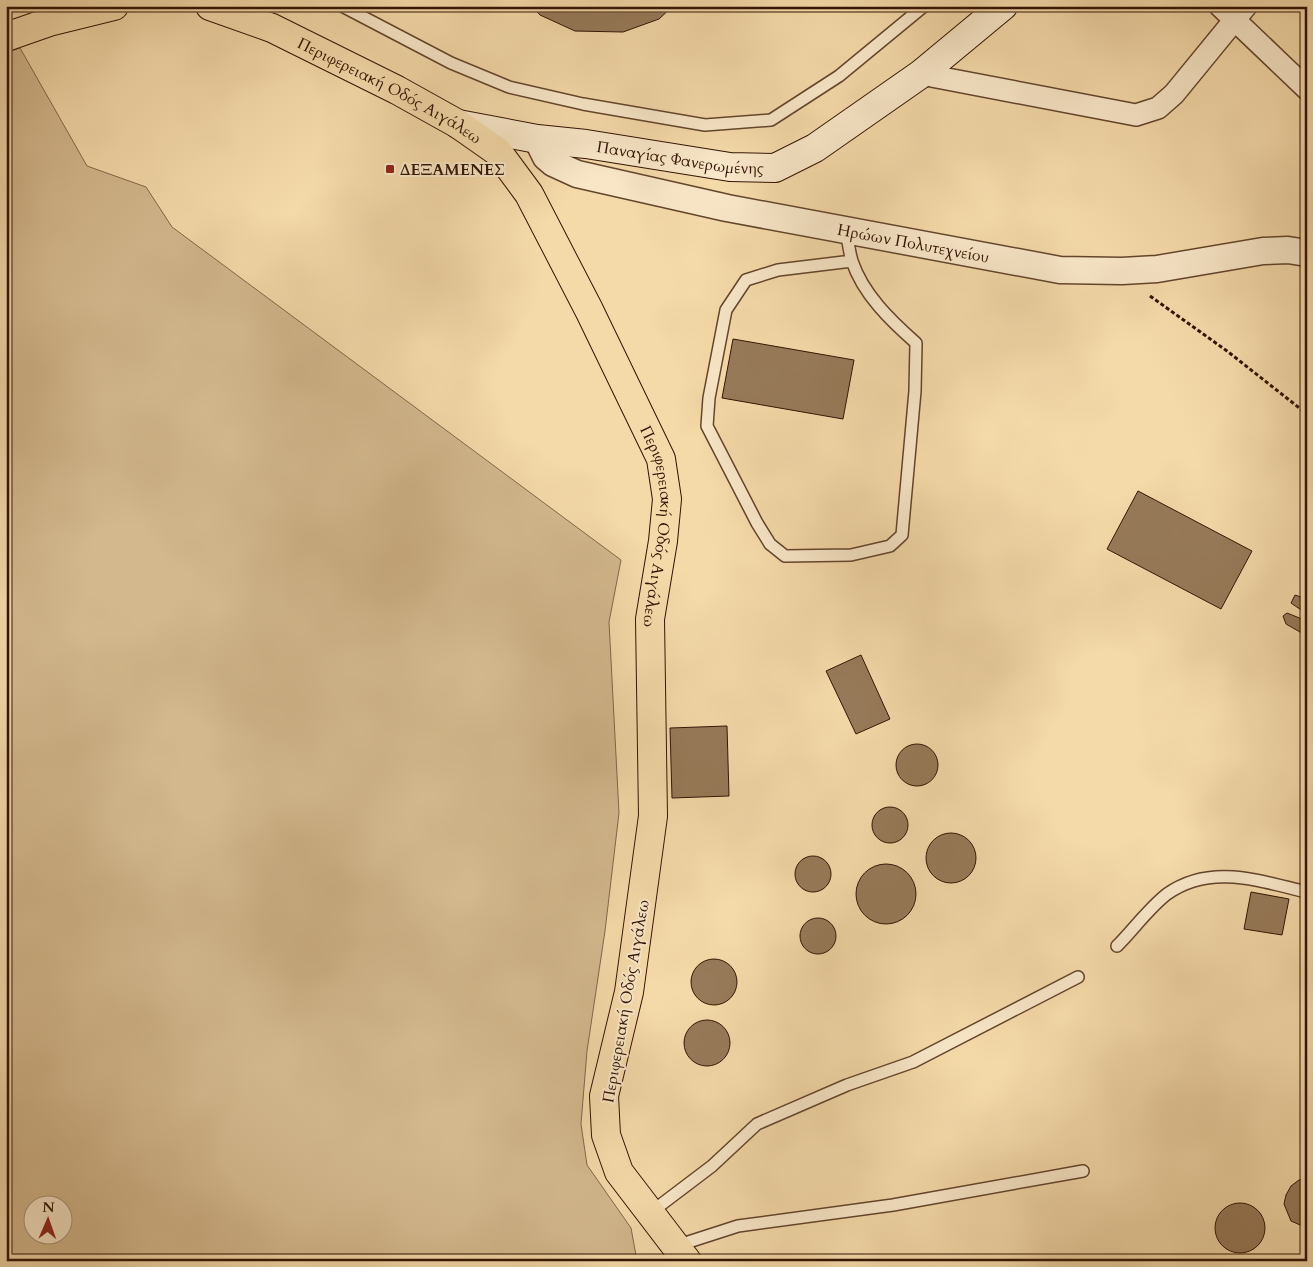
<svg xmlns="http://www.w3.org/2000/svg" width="1313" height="1267" font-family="Cardo,serif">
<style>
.green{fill:#d3b88d;stroke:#836648;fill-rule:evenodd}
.building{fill:#977a59;stroke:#331403}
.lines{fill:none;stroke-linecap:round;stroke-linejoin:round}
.service-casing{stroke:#63452c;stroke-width:14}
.minor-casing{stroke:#63452c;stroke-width:24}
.tertiary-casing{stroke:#63452c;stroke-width:29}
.secondary-casing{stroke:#331403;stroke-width:30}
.trunk-casing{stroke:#331403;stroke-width:30}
.path{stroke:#331403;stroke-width:3;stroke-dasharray:4 2.5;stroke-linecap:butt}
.service{stroke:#f8e6c7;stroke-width:11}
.minor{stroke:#f8e6c7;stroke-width:21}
.tertiary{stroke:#f8e6c7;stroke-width:26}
.secondary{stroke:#f8e6c7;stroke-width:28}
.trunk{stroke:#f4d9a9;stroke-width:28}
.poi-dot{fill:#8f2418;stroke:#f8e6c7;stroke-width:2}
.labels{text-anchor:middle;stroke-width:4;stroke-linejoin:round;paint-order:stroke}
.street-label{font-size:16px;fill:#331403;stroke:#f8e6c7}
.poi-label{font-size:16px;font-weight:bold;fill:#331403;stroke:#f8e6c7;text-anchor:start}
</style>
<rect width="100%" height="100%" fill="#f4d9a9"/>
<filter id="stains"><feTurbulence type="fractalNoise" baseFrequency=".004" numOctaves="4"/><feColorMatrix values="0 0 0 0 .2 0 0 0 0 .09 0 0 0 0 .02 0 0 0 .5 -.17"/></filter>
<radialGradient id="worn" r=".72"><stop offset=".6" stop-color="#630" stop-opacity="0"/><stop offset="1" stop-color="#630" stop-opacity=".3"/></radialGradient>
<path class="green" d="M 20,48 L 87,166 L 146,187 L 172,227 L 621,560 L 609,622 L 619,813 L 605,931 L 587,1051 L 581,1124 L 587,1165 L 631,1228 L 637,1261 L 6,1261 L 6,53 ZM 32,1204 L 62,1204 L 62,1234 L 32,1234 Z"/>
<path class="building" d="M 532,6 L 673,6 L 659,19 L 623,32 L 575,31 L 540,15 Z
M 733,339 L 854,360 L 843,419 L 722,398 Z
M 1138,491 L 1252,551 L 1221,609 L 1107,549 Z
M 1295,595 L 1307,599 L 1307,614 L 1291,603 Z
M 1287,613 L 1307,621 L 1307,636 L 1286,624 L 1283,616 Z
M 861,655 L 890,719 L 856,734 L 826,671 Z
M 727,726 L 729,796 L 672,798 L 670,728 Z
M896 765a21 21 0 1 1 42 0a21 21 0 1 1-42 0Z
M872 825a18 18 0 1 1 36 0a18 18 0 1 1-36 0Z
M926 858a25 25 0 1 1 50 0a25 25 0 1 1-50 0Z
M795 874a18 18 0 1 1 36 0a18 18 0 1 1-36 0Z
M856 894a30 30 0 1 1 60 0a30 30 0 1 1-60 0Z
M 1251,892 L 1289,899 L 1282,935 L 1244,929 Z
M800 936a18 18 0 1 1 36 0a18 18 0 1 1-36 0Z
M691 982a23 23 0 1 1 46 0a23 23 0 1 1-46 0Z
M684 1043a23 23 0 1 1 46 0a23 23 0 1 1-46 0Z
M 1307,1179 L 1307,1228 L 1291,1221 L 1284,1204 L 1286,1195 L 1291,1186 L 1299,1180 Z
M1215 1228a25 25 0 1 1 50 0a25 25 0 1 1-50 0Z"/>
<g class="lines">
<g class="service-casing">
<path id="service" d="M 342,6 L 451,63 L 509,87 L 583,104 L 705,125 L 771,120 L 839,76 L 924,6
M 846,230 C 848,240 849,251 852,261 C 863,294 890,320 916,343 L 915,391 L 902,535 L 890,546 L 851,555 L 785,556 L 770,544 L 757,523 L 707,426 L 709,398 L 726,310 L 746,280 L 778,270 L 852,261
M 1117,946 C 1133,930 1149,908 1167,894 C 1211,863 1259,881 1307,892
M 650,1213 L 712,1166 L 757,1124 L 847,1085 L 913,1062 L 1078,977
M 676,1246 L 738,1226 L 893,1205 L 1083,1171"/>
</g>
<g class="minor-casing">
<path id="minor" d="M 1220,6 L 1307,89
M 921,74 L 1136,115 L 1158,108 L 1174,94 L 1246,6"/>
</g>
<g class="tertiary-casing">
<g id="tertiary">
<path id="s1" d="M 537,139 L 546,157 L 553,163 L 577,174 L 727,208 L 1060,270 L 1122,271 L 1157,269 L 1263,251 L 1288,250 L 1307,253"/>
</g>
</g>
<g class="secondary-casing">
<g id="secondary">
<path id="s2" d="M 458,124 L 537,139 L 586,144 L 730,167 L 775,168 L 815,148 L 921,74 L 1003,6"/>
</g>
</g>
<g class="trunk-casing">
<g id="trunk">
<path id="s3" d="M 210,6 L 272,28 L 397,90 L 458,124 L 498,152 L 529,194 L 589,310 L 661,459 L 667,499 L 663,541 L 650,619 L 653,816 L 629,992 L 604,1096 L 606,1135 L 619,1172 L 687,1261"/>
<path d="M 6,37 L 49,22 L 114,6"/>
</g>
</g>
<path class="path" d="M 1150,296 L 1227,351 L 1307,414"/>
<use href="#service" class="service"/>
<use href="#minor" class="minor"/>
<use href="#tertiary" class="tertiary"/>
<use href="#secondary" class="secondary"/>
<use href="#trunk" class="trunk"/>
</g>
<rect class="poi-dot" x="385" y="164" width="10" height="10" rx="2.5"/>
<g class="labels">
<g class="street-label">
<text dy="6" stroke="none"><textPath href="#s3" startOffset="199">Περιφερειακή Οδός Αιγάλεω</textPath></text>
<text dy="6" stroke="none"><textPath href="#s2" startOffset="225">Παναγίας Φανερωμένης</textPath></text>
<text dy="6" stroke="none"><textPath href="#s1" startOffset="399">Ηρώων Πολυτεχνείου</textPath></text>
<text dy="6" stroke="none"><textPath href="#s3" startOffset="739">Περιφερειακή Οδός Αιγάλεω</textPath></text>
<text transform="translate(625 1001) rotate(-80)" y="6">Περιφερειακή Οδός Αιγάλεω</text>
</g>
<g class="poi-label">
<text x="400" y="175">ΔΕΞΑΜΕΝΕΣ</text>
</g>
</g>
<rect width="1313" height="1267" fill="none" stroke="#f4d9a9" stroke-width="25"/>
<rect x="8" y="8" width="1298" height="1252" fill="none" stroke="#331403" stroke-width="2.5"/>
<rect x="12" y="12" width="1288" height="1242" fill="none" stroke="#331403"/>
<g transform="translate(48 1220) rotate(2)"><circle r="24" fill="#f8e6c7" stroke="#a99279"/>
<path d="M0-4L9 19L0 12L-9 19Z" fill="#8f2418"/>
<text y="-8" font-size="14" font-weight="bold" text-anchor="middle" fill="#331403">N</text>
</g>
<rect width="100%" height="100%" filter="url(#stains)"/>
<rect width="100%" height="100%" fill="url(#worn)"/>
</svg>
